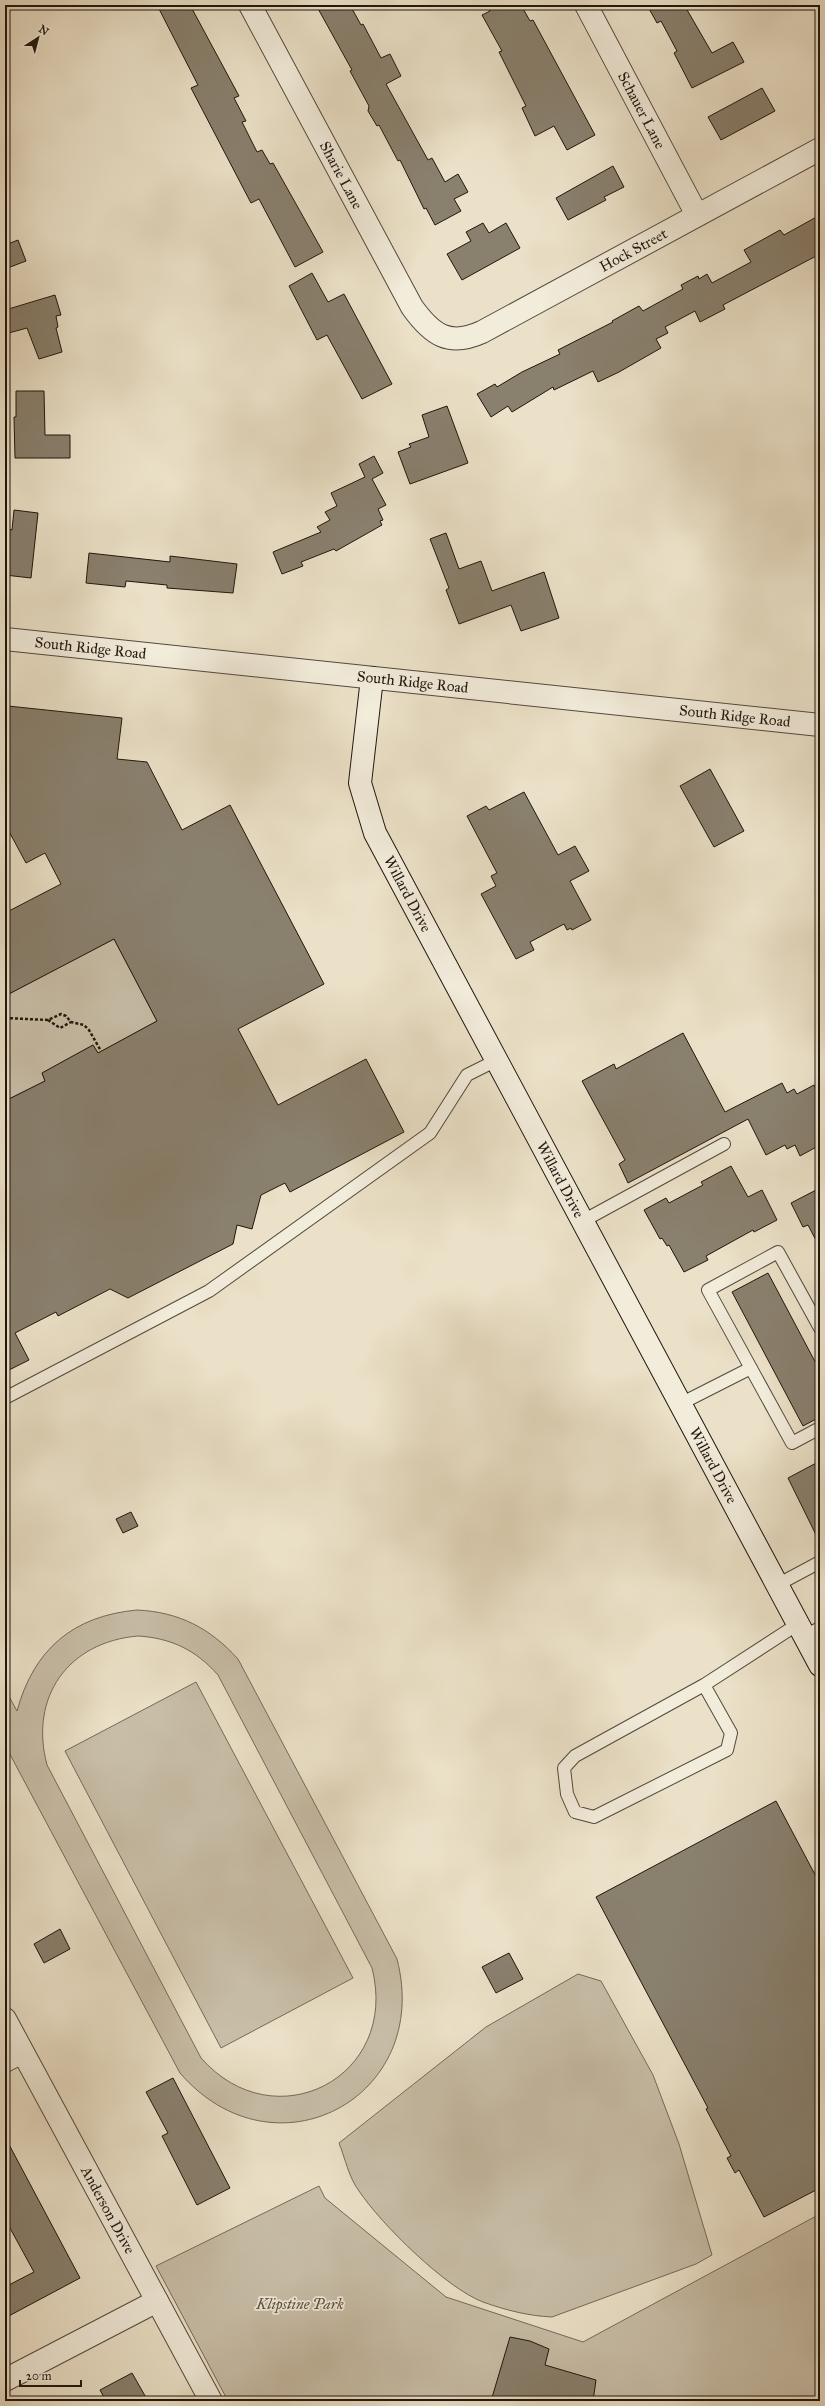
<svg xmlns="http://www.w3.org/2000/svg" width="825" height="2406" font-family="'IM FELL Great Primer',serif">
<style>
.green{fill:#c8bea8;stroke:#746a5a;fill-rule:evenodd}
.building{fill:#89806e;stroke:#1f160d}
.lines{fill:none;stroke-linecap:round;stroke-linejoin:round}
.lane-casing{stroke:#52493c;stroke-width:14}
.street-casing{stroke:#52493c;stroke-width:24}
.secondary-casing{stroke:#1f160d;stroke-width:24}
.path{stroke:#1f160d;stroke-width:2.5;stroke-dasharray:3 2;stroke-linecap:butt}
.lane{stroke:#f2ecdb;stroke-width:12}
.street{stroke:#f2ecdb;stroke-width:22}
.secondary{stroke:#f2ecdb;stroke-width:22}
.labels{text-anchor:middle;stroke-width:3.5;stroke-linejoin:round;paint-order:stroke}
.street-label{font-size:15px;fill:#1f160d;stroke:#f2ecdb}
.park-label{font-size:15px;font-style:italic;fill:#5a5143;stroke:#f2ecdb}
</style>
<rect width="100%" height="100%" fill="#ebe1c8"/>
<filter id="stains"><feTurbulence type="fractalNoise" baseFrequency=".005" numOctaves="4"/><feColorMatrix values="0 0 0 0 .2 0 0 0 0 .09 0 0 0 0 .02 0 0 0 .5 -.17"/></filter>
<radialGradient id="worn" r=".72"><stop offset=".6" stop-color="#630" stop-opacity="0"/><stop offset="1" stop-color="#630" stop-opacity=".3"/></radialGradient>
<path class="green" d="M 114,939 L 157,1021 L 98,1053 L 93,1045 L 42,1073 L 45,1081 L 9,1099 L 5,1091 L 5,996 Z
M 137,1610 C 179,1612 210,1628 238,1659 L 397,1959 C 433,2098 274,2182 180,2073 L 5,1745 L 5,1689 L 17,1711 C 34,1649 73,1616 137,1610 ZM 138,1636 C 171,1638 196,1650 218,1675 L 372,1968 C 400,2077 275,2142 201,2058 L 47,1765 C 29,1697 68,1642 138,1636 Z
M 196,1682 L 353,1978 L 221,2048 L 65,1751 Z
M 578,1974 L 601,1981 L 653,2075 L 679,2144 L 712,2255 L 696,2264 L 552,2317 C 529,2316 505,2310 483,2302 C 446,2288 381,2224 359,2191 C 349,2178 345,2158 339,2143 L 486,2027 Z
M 319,2186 L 325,2198 L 446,2297 L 583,2342 L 820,2214 L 820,2401 L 228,2401 L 156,2266 Z"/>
<path class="building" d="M 157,5 L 190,5 L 239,96 L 234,98 L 246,121 L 242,122 L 257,152 L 262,150 L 270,164 L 273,163 L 323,252 L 295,267 L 259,199 L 251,203 L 191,88 L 198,85 Z
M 316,5 L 350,5 L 361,25 L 363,24 L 381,58 L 390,54 L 401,76 L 386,84 L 428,160 L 432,158 L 445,182 L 458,174 L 468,192 L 454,199 L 461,211 L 435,225 L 426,208 L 424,209 L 400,160 L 398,161 L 379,125 L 377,126 L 368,111 L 369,106 L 350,71 L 352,70 Z
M 487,5 L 521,5 L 530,21 L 533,20 L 595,135 L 567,150 L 554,126 L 535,136 L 522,108 L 526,106 L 499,52 L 502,51 L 482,15 L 490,11 Z
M 647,5 L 692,5 L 686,8 L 712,53 L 733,42 L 744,62 L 692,88 L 674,53 L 677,51 L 661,21 L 657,23 Z
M 762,88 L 775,111 L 721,140 L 708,117 Z
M 613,166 L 624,187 L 604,197 L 606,200 L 568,220 L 556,198 Z
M 820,215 L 820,254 L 723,305 L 725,309 L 700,322 L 695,311 L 665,327 L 668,333 L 656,339 L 661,348 L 619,372 L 598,382 L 593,371 L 554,390 L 553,387 L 512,412 L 508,406 L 491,417 L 477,394 L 495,384 L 497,387 L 522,372 L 560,354 L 558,350 L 613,322 L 612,321 L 639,306 L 643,311 L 683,289 L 681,285 L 698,276 L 699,279 L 707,274 L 712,283 L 751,262 L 744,250 L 780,230 L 784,235 Z
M 483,223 L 489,233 L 506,223 L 520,248 L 462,280 L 447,254 L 471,241 L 466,232 Z
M 18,240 L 26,261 L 5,269 L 5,245 Z
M 312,273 L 328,302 L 344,294 L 392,384 L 362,399 L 327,335 L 317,340 L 289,286 Z
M 55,295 L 61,315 L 56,316 L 58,327 L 56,328 L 62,352 L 39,359 L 27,328 L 5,334 L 5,310 Z
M 16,391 L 44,391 L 45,435 L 70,435 L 70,458 L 15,458 L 14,417 L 16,417 Z
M 447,406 L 468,463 L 410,484 L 398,452 L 411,447 L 409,444 L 429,437 L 422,415 Z
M 374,456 L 383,473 L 372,479 L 386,505 L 378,509 L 383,520 L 380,521 L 382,525 L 336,551 L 334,549 L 301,562 L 303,566 L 282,574 L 273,552 L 321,532 L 317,527 L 330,520 L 325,512 L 337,506 L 331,493 L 365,477 L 359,464 Z
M 14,510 L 38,513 L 31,578 L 5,575 L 8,529 L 12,530 Z
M 446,533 L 459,569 L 481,561 L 492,591 L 544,572 L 559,618 L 521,631 L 511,605 L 459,624 L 446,590 L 449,588 L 430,539 Z
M 89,553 L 170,562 L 170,556 L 237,564 L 233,593 L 167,588 L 167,585 L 126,581 L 125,587 L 86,583 Z
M 8,706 L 122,718 L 117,759 L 147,762 L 182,830 L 230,805 L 324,984 L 238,1029 L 278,1105 L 366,1059 L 404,1132 L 290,1192 L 285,1183 L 261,1195 L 252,1229 L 237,1225 L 233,1244 L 128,1298 L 110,1289 L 58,1316 L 56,1312 L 15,1333 L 29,1360 L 5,1372 L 5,1101 L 45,1081 L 42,1073 L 93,1045 L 98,1053 L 157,1021 L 114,939 L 5,996 L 5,913 L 61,884 L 45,853 L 26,863 L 5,824 L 5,733 Z
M 710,769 L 744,831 L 714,847 L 680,786 Z
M 524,792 L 558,855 L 575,846 L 589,871 L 570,881 L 591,920 L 572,930 L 571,928 L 567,930 L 564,924 L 530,942 L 534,950 L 516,959 L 481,894 L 496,886 L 491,876 L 497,873 L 467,816 L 486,806 L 489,810 Z
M 683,1033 L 725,1112 L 782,1083 L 787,1093 L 794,1089 L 797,1094 L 814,1085 L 820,1096 L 820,1145 L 800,1156 L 795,1145 L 787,1149 L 785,1145 L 766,1155 L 748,1119 L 628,1183 L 619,1164 L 625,1160 L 582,1081 L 614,1064 L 616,1069 Z
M 731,1166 L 748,1197 L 762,1190 L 777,1220 L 754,1232 L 753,1230 L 706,1256 L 708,1260 L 684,1272 L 669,1245 L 667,1246 L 662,1238 L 660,1239 L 644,1210 L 666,1198 L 669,1203 L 703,1185 L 701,1182 Z
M 820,1188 L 820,1248 L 808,1225 L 803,1227 L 791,1203 Z
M 768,1273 L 820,1371 L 820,1417 L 803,1426 L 732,1292 Z
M 820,1461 L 820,1543 L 788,1478 Z
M 131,1512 L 138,1526 L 123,1533 L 116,1519 Z
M 776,1801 L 820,1884 L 820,2188 L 764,2217 L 739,2170 L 735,2173 L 727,2158 L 731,2156 L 706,2109 L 708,2108 L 596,1897 Z
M 60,1929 L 70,1949 L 44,1963 L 34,1944 Z
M 509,1953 L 523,1979 L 496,1993 L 482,1967 Z
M 173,2078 L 230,2188 L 197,2205 L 162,2136 L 168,2133 L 146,2092 Z
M 5,2137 L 80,2278 L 5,2318 L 5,2287 L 34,2272 L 5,2219 Z
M 510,2337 L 530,2341 L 549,2349 L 545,2365 L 596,2380 L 593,2401 L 491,2401 Z
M 132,2373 L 148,2401 L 106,2401 L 100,2390 Z"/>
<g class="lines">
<g class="lane-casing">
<path id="lane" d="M 581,1222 L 724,1144
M 820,1328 L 778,1252 L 708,1290 L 792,1443 L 820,1428
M 5,1398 L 209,1291 L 430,1133 L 467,1075 L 497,1060
M 680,1404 L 751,1368
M 777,1585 L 820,1562
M 804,1636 L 820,1628
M 704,1685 L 731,1733 L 727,1750 L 594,1817 L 575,1812 L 567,1794 L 564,1768 L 575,1756 L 704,1685 L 798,1624"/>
</g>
<g class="street-casing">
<g id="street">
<path id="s1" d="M 250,5 L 412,307 C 432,335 449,347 482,332 L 820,149"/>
<path id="s2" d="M 586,5 L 697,215"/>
<path id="s3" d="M 5,639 L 820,725"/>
<path id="s4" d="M 5,2019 L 211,2401"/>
<path d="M 5,2061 L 22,2052"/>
<path d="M 5,2380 L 157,2301"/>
</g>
</g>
<g class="secondary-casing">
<g id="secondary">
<path id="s5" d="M 372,678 L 360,783 L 375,833 L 820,1665"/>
</g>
</g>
<path class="path" d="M 5,1018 L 48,1020 L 61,1014 L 66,1016 L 71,1022 L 84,1025 L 89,1030 L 101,1051
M 48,1020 L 60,1028 L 71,1022"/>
<use href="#lane" class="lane"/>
<use href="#street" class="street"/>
<use href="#secondary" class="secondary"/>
</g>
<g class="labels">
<g class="street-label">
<text dy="5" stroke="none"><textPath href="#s2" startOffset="119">Schauer Lane</textPath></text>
<text dy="5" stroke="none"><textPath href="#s1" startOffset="193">Sharie Lane</textPath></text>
<text dy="5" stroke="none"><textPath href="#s1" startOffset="598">Hock Street</textPath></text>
<text dy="5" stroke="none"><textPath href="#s3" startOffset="86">South Ridge Road</textPath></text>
<text dy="5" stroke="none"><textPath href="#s3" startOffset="410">South Ridge Road</textPath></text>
<text dy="5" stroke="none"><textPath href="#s3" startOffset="734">South Ridge Road</textPath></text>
<text dy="5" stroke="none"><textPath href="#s5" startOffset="227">Willard Drive</textPath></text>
<text dy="5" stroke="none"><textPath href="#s5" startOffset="551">Willard Drive</textPath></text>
<text dy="5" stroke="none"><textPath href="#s5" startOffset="875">Willard Drive</textPath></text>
<text dy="5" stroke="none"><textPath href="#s4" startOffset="217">Anderson Drive</textPath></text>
</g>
<g class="park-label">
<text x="300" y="2309">Klipstine Park</text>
</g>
</g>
<rect width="825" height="2406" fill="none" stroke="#ebe1c8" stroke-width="20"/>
<rect x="6" y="6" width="813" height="2394" fill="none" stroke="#1f160d" stroke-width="2"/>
<rect x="10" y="10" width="805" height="2386" fill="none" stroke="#1f160d"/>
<g transform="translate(38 38) rotate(36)" stroke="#f2ecdb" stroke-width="3" paint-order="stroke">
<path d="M0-3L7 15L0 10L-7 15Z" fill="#1f160d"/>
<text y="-6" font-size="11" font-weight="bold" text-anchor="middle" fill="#1f160d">N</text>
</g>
<path d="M20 2380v6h61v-6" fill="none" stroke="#1f160d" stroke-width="2"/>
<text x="26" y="2380" font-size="12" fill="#1f160d" stroke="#f2ecdb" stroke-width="3" paint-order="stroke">20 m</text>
<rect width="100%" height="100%" filter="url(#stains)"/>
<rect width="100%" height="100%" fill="url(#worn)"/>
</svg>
